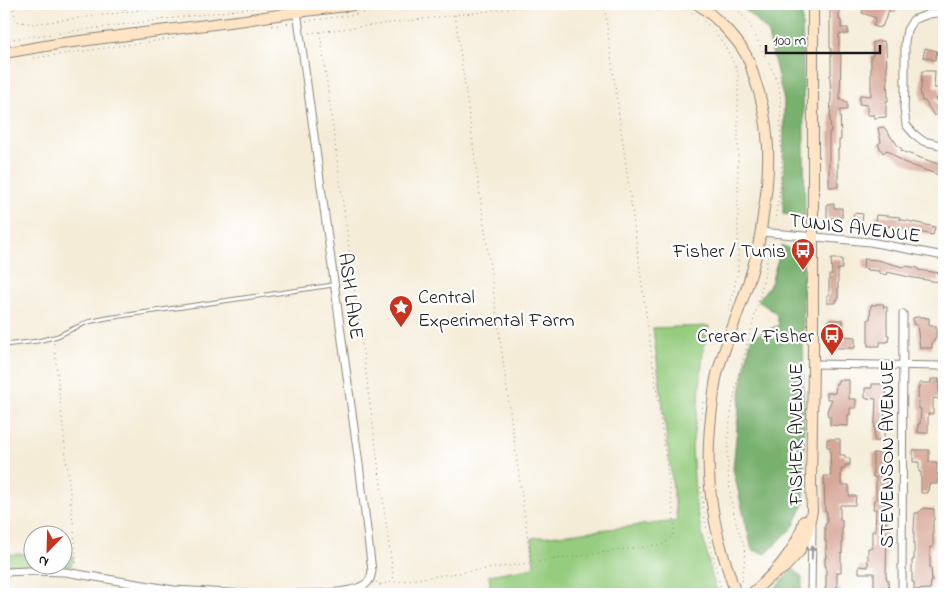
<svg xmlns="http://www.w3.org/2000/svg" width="948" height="598" font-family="'Indie Flower',sans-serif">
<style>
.green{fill:#95cc7e;stroke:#58744d}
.forest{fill:#78b06d;stroke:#4a6644}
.building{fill:#d6a696}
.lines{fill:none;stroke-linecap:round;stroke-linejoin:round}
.lane-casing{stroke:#88847a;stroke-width:5}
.street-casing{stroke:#88847a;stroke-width:9}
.secondary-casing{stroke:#88847a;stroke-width:12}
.path{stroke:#88847a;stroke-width:1;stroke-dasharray:1 4;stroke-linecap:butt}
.lane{stroke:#fff;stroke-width:3}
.street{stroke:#fff;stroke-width:7}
.secondary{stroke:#ffe4c6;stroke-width:10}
.oneway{fill:#999}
.labels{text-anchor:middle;stroke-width:4.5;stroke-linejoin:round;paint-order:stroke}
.street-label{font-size:20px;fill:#1c1c1c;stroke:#fff}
.poi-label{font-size:20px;fill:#1c1c1c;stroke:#fff;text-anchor:end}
</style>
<rect width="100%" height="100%" fill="#fff"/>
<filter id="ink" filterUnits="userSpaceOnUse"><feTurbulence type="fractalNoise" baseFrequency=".02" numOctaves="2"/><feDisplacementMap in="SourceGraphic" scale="10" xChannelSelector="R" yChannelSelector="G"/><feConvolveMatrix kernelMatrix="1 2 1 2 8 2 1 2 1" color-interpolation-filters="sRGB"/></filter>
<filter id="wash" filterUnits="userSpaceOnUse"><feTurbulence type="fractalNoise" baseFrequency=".0096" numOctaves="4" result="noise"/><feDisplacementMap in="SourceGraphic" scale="20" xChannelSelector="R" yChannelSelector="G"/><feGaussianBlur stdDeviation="1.12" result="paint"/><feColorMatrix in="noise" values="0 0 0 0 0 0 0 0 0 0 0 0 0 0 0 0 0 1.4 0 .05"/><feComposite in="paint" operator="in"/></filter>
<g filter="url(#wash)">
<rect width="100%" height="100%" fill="#f5ecd8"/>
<path class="green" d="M 709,326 L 703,351 L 699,397 L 692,447 L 696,507 L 712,576 L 718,594 L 491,594 L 489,575 L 534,567 L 532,538 L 677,521 L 653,328 Z
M 63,551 L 72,551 L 73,559 L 71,566 L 4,567 L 4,555 L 32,553 L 32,566 L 62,566 Z"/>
<path class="forest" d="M 739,4 L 802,4 L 805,217 L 783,214 L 784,101 L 767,31 Z
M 782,245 L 791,250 L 803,247 L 804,505 L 801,510 L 793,527 L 766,554 L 752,550 L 733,469 L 741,387 L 751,338 L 779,325 L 776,313 L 758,301 L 771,283 Z
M 793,568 L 802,578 L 802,594 L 770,594 Z"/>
<g id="blocks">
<path class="building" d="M 830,4 L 839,4 L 839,20 L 841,20 L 841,28 L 848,28 L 848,34 L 839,34 L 839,54 L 841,54 L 840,100 L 844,100 L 844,102 L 847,102 L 847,110 L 840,110 L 841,140 L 839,140 L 839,149 L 838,149 L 838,187 L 829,187 L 829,132 L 831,132 L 830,120 L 831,96 L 830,79 L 830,75 L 831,75 L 831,48 L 830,48 Z
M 865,4 L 896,4 L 899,7 L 892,13 L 889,10 L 882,27 L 881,26 L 880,28 L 873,26 L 876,18 L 862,13 Z
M 876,41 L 884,41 L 885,46 L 886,46 L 888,101 L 886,101 L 886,117 L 874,118 L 874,115 L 867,115 L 867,105 L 859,104 L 860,95 L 871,96 L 871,56 L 873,56 L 873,42 L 876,42 Z
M 925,48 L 937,51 L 935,60 L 923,57 Z
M 922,71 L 935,71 L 934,88 L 940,88 L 941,97 L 935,99 L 941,109 L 940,109 L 942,111 L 934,116 L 925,101 L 922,101 L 920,90 L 921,90 Z
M 884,127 L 894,141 L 894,140 L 898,146 L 902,149 L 901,151 L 944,166 L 944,177 L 903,162 L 887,150 L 883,153 L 878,144 L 881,142 L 878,128 Z
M 827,204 L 834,204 L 834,208 L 842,208 L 842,218 L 827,218 Z
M 854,213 L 863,214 L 862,223 L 853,222 Z
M 876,215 L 900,217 L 899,219 L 935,227 L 933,235 L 899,228 L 875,224 Z
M 831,259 L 842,259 L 842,269 L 838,269 L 838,300 L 836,300 L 836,303 L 827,303 L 827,295 L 829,295 L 829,275 L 832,275 Z
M 864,259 L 878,260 L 899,266 L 904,267 L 905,266 L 918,268 L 918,270 L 940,273 L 939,282 L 914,278 L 887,272 L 886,275 L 879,273 L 879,271 L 867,270 L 867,269 L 863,268 Z
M 876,304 L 884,304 L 883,307 L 887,307 L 887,335 L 889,335 L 888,342 L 880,342 L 880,346 L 868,346 L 868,319 L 870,319 L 871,305 L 876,305 Z
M 916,317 L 925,317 L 925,318 L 929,318 L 929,326 L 936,326 L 936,339 L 934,339 L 934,342 L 932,342 L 932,348 L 920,348 L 917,325 L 913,324 L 913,318 Z
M 828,320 L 843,320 L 843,336 L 855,337 L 855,348 L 830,348 L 830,332 L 828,332 Z
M 931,379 L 939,379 L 939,399 L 933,398 L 933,414 L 928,414 L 928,433 L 918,433 L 918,424 L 920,424 L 921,409 L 919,409 L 918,388 L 919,388 L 919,383 L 931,383 Z
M 838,380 L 849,380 L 849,399 L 856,399 L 856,408 L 850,408 L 850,415 L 848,415 L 848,426 L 830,425 L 830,416 L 828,416 L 827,411 L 832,399 L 827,399 L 827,393 L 835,393 L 836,383 L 838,383 Z
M 872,384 L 887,384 L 886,399 L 885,399 L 884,441 L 874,441 L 876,399 L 865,398 L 865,388 L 872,388 Z
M 827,439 L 840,439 L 840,455 L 845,455 L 845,458 L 850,458 L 850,465 L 845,465 L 845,469 L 841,469 L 841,485 L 849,485 L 849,496 L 856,496 L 855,505 L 840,505 L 840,520 L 842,520 L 842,553 L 841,553 L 841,572 L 837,572 L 837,588 L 841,588 L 841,594 L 825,594 L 825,588 L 826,588 L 826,566 L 825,566 L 825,558 L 826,558 L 826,541 L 825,541 L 825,524 L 827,524 L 827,512 L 825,512 L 824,476 L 831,476 L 830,447 L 827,447 Z
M 913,450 L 929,450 L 929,462 L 937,462 L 936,474 L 940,474 L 940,480 L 937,480 L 937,484 L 929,484 L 928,491 L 927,491 L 927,493 L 921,493 L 921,472 L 919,472 L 919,462 L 913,462 Z
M 873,453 L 890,454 L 890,460 L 888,460 L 888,472 L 886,472 L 886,487 L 885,487 L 885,492 L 883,492 L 883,503 L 885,503 L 884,519 L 885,520 L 885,523 L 887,523 L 886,576 L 887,580 L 888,580 L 889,594 L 874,594 L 874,573 L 859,573 L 859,566 L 868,567 L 868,548 L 872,548 L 872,531 L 875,531 L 876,509 L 873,509 L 874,500 L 876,500 L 876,477 L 873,477 Z
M 924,508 L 934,509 L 934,520 L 933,520 L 933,547 L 930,547 L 930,568 L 931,568 L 932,582 L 931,582 L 930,589 L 914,590 L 914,582 L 912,582 L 912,560 L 914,560 L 914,528 L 915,513 L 918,513 Z"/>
</g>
</g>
<g filter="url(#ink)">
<use href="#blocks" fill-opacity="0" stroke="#88847a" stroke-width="1"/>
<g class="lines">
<g class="lane-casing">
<path id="lane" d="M 4,345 L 38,341 L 58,336 L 68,331 L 88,322 L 107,318 L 333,285"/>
</g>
<g class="street-casing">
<path id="street" d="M 944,12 L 929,14 L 913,20 L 907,30 L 905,42 L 905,87 L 904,108 L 906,125 L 914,134 L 923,141 L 944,146
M 761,232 L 870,242 L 944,256
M 813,364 L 944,366
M 4,572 L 29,571 L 65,572 L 174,590 L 247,594
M 277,594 C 297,594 355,596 368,582 C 371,579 371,575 372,571 L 359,464 L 296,4
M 811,594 L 812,525
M 902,594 L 903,314"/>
</g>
<g class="secondary-casing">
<path id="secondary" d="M 697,4 C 714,15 737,38 746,55 C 750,62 752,70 754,77 C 771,123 771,167 763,215 C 761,232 758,250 753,267 C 744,300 730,331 720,364 C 716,375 714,389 713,401 C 708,435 707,476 713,510 C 717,539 727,567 736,594
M 4,53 L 57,44 L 245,20 L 297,12 L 362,4
M 770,577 L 784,568 L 799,552 L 806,537 L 812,511 L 811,483 L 813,364 L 813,4
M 751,594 C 774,574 796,551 804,521"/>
</g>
<path class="path" d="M 13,4 L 15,21 L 33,24 L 187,4
M 124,4 L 125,10
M 633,4 L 661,11
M 679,4 L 693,13
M 733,4 L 750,25 L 774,74 L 779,87 L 781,103 L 780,131 L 782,158 L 781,183 L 774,225
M 363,13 L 437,4
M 455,15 L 531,562
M 306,21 L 359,14
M 704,21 C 721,37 729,52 738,73 L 738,271 L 732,298 L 728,312
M 272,26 L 290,23
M 320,32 L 394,582
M 309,33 L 546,4
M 4,40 L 283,4
M 34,58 L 176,38
M 54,343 L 76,550 L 76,565
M 701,418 L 703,400
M 701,487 L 705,521 L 722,594
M 742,581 C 743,570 746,559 744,547 C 743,541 740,535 738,529 C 730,503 727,473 728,446 C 729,401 744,358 755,315 C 762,290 766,265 771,240
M 376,582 L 380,584 L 381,594
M 380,584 L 664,544 L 672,537 L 675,527 L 604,4"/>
<use href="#lane" class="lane"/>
<use href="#street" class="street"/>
<use href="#secondary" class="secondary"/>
</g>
<defs><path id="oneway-solid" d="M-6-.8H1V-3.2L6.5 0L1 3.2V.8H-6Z" transform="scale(1.25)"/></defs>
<use class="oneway" href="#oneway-solid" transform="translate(812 552) rotate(-88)"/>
</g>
<defs>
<g id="bus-pin" transform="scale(1.25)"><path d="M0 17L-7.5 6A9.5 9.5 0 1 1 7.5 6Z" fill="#c8321e" stroke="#fff"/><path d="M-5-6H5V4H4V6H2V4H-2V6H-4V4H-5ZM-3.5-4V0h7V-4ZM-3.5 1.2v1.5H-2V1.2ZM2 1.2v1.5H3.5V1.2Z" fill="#fff"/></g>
<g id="sight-pin" transform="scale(1.25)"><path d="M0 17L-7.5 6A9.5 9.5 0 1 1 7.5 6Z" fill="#c8321e" stroke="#fff"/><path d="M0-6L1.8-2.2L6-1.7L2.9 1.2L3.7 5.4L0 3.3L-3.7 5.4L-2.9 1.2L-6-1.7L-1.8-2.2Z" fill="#fff"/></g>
</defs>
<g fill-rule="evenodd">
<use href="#bus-pin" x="803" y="250"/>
<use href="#sight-pin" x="401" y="307"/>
<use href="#bus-pin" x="832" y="335"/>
</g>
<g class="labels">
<g class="street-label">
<text transform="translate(855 227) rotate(7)" y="7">TUNIS AVENUE</text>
<text transform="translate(352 296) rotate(82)" y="7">ASH LANE</text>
<text transform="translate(795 434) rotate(-90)" y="7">FISHER AVENUE</text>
<text transform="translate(886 454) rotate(-90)" y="7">STEVENSON AVENUE</text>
</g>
<g class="poi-label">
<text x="786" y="257">Fisher / Tunis</text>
<text x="418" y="303" text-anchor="start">Central<tspan x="418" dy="23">Experimental Farm</tspan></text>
<text x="814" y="342">Crerar / Fisher</text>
</g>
</g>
<rect width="948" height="598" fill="none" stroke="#fff" stroke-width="20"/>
<g transform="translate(48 550) rotate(203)"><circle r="24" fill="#ffffff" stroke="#a4a4a4"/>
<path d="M0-4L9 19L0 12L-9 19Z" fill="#c8321e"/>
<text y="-8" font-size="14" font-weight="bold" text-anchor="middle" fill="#1c1c1c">N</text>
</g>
<path d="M766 45v8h114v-8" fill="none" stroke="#1c1c1c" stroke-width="2.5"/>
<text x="773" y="45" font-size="15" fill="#1c1c1c" stroke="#ffffff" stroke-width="4" paint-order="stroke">100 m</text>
</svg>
